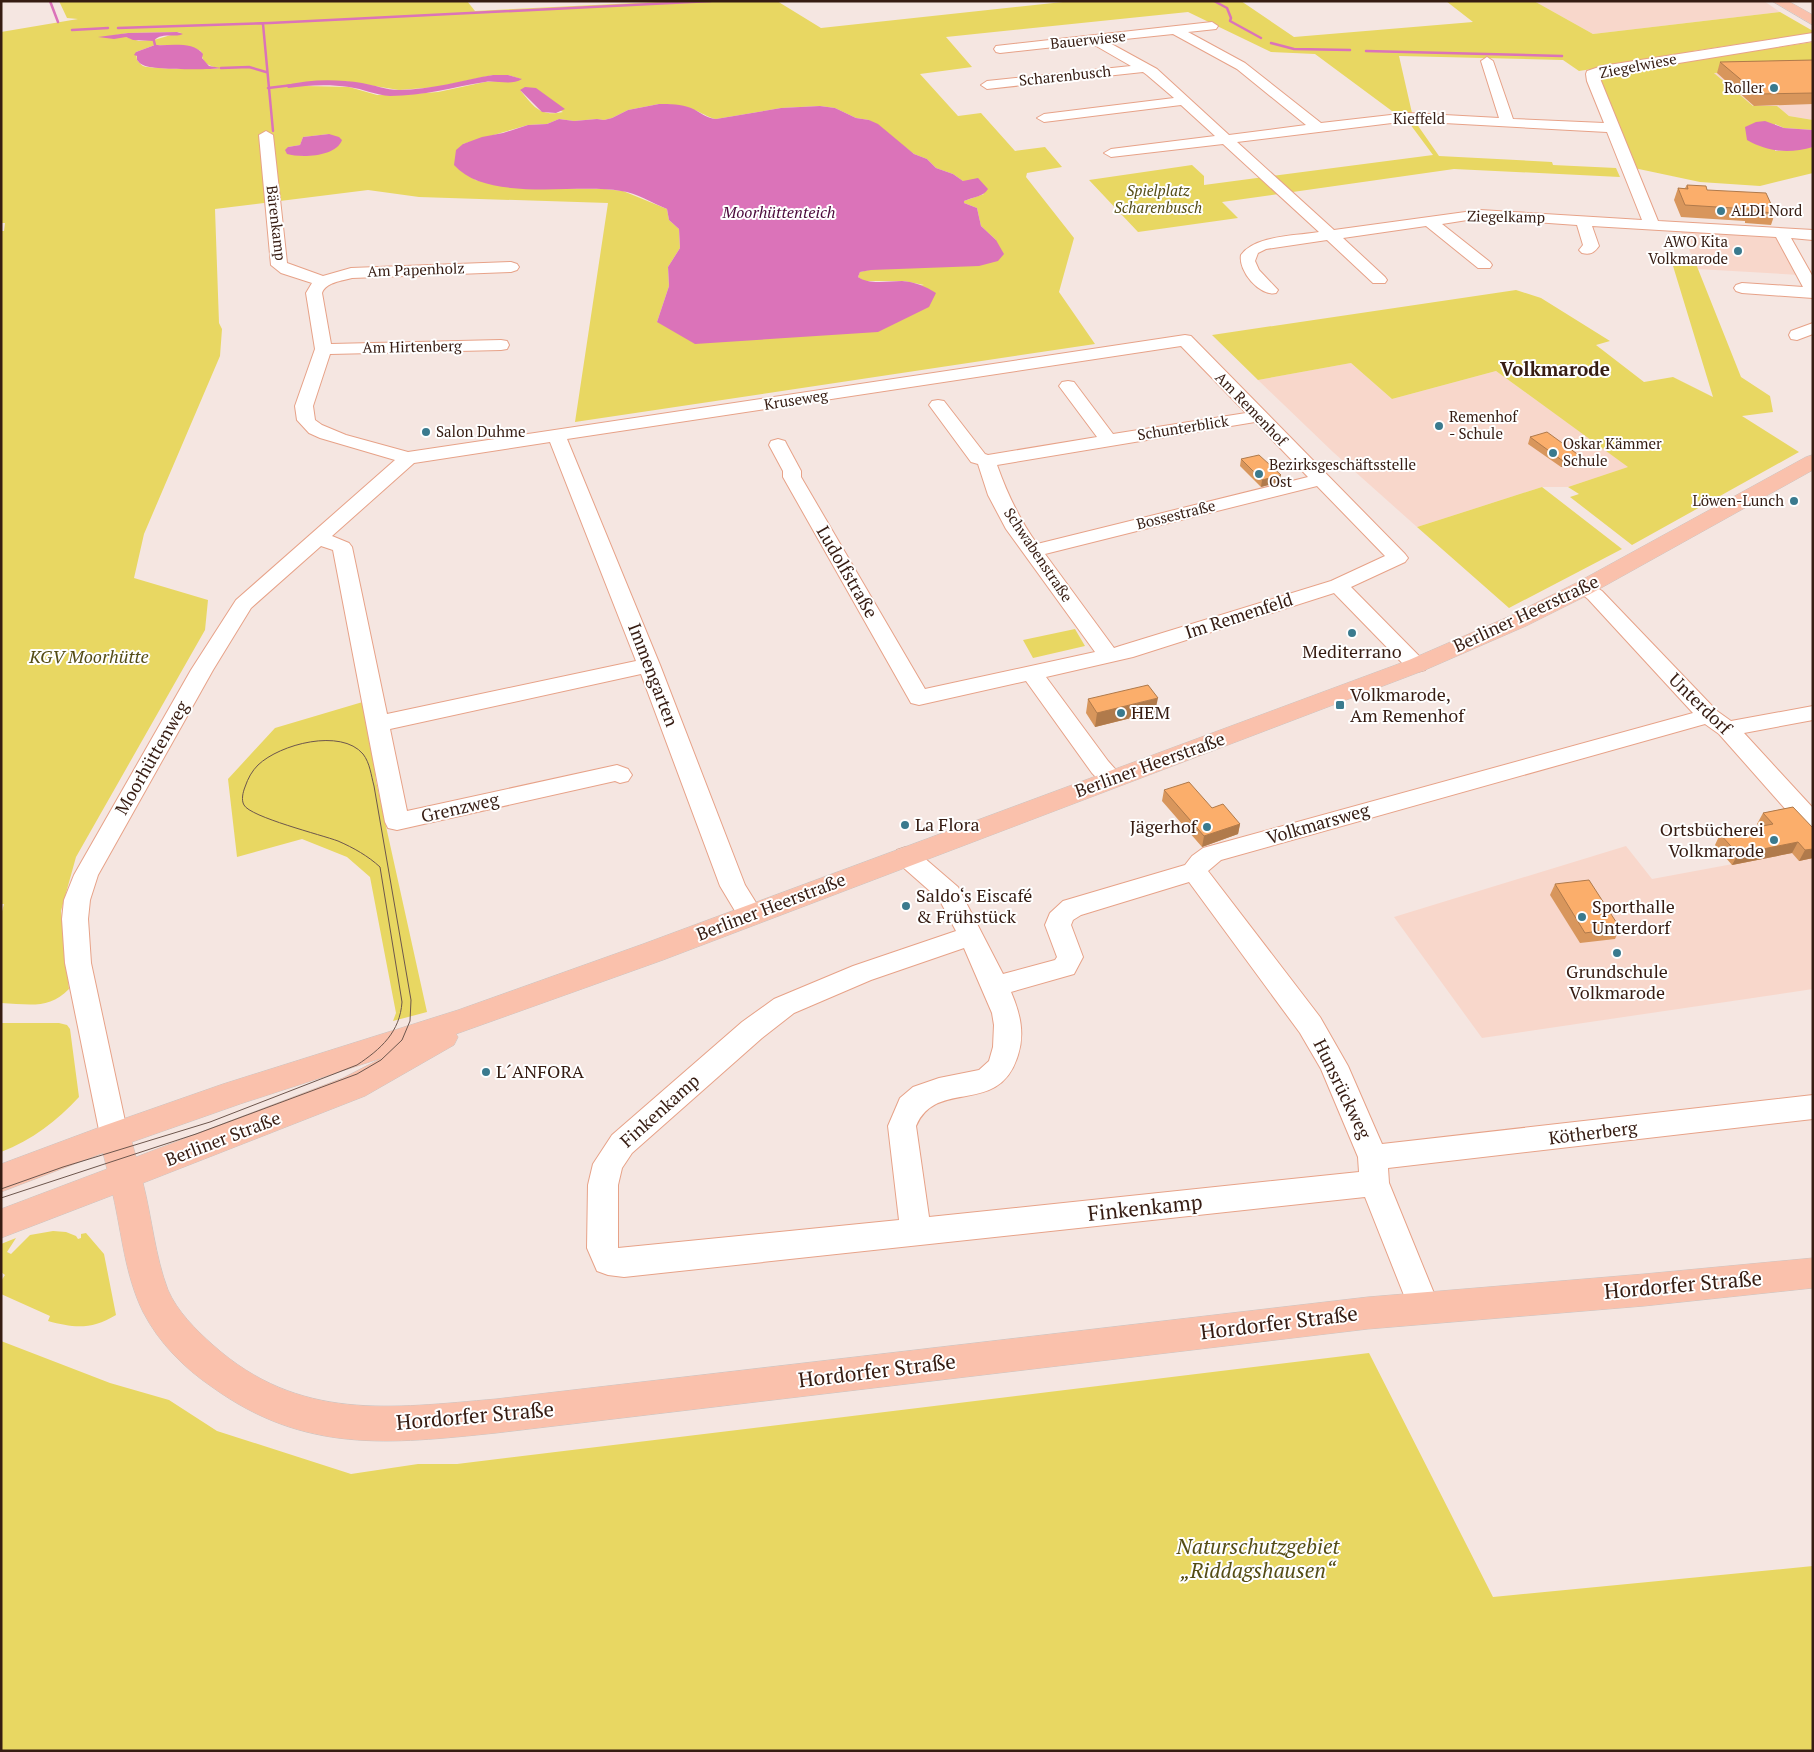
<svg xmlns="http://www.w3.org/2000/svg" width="1814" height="1752" font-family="'PT Serif',serif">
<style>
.built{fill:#f8d7cb}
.green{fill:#e8d762;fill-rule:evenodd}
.water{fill:#db73b9}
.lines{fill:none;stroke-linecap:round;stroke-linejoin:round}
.stream{stroke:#db73b9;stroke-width:2.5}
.minor-casing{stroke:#e7a288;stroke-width:2}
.major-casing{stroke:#cbc4c1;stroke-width:1}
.minor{fill:#fff;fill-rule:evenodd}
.major{fill:#fac1ac;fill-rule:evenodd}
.tram{stroke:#6d564d;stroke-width:1}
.wall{fill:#d8965c}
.shaded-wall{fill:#b07a4b}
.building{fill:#fbae6b;stroke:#b07a4b}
.poi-dot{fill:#3a7a8e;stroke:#fff;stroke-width:2}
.labels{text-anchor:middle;stroke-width:4;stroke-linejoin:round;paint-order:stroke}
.far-street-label{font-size:15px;fill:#361c12;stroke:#fff}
.far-poi-label{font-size:15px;fill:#361c12;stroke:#fff;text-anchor:start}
.far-park-label{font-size:15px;font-style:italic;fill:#544c15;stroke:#fff}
.far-water-label{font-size:16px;font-style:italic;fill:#4b093a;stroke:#fff}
.street-label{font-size:18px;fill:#361c12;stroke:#fff}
.poi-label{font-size:18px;fill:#361c12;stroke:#fff;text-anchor:start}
.park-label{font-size:18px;font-style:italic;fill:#544c15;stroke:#fff}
.far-district-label{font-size:19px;font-weight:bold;fill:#361c12;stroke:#fff}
.near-street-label{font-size:21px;fill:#361c12;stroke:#fff}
.near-park-label{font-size:21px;font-style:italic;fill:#544c15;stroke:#fff}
</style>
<rect width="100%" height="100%" fill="#f5e6e1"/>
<path class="built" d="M 1534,1 L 1764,1 L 1780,12 L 1593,34 Z
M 1813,70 L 1813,120 L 1789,116 L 1777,106 L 1753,106 L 1713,72 Z
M 1681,232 L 1780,238 L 1800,275 L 1698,269 Z
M 1351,363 L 1392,399 L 1496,371 L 1629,467 L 1568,487 L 1542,487 L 1417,527 L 1333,452 L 1258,380 Z
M 1626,846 L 1652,879 L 1792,853 L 1813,858 L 1813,989 L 1482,1038 L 1394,917 Z"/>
<path class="green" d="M 59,1 L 467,1 L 475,11 L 677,1 L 777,1 L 821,28 L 1072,1 L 1241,1 L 1294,37 L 1473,22 L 1446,1 L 1534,1 L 1593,34 L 1780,12 L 1813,31 L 1813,33 L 1693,51 L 1695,53 L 1579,71 L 1563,60 L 1399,56 L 1412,113 L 1396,114 L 1315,54 L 1271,52 L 1188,12 L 946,37 L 972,67 L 920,74 L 958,116 L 981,113 L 1015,151 L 1045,147 L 1062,167 L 1027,173 L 1026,177 L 1074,238 L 1059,292 L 1095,344 L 575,422 L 608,203 L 419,197 L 368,190 L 215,209 L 219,323 L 222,329 L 220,356 L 144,534 L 134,578 L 208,600 L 205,630 L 76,857 L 61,911 L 69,989 C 49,1010 28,1004 1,1003 L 1,915 L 4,904 L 1,904 L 1,231 L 4,231 L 5,223 L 1,223 L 1,32 L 78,19 L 67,18 ZM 181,32 L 154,40 L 139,41 L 126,37 L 104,37 L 128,33 ZM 155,45 C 172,46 186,44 201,51 C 202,63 208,66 219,68 C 211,70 149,69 143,66 C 140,64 139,62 137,60 L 136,52 ZM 493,75 L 508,75 L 521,79 L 485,82 L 438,92 L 399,95 L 377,95 L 349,87 L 306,86 L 295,83 L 343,81 L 399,90 L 437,87 ZM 520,90 L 563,112 C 540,117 534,107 520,90 ZM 659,104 C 673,104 684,107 697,111 C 704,114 709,118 716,119 L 781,108 L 820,106 L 835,108 L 856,118 L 869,120 L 914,154 L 927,159 L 936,168 L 953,174 L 963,181 L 971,181 L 984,194 L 964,201 L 964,203 L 977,208 L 981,226 L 996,240 L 860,272 L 858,277 L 864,281 L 904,281 L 924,285 L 657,322 L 669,286 L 668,267 L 680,248 L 679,229 L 669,220 L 667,209 L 623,191 L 605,189 L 523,188 L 475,180 L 463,144 L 528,125 L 547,124 L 559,119 L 574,121 L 597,119 L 604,120 L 612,118 L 628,110 ZM 329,134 L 326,152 L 303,156 L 288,147 L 300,145 L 303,137 Z
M 1813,42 L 1813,70 L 1714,73 L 1753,106 L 1777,106 L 1789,116 L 1813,120 L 1813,130 L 1784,128 L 1775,124 L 1775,151 L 1813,147 L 1813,173 L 1760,186 L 1700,182 L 1634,168 L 1598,82 L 1601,77 L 1618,71 Z
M 1407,120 L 1414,120 L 1439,156 L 1552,162 L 1553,165 L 1616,168 L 1620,177 L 1454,169 L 1222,202 L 1238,218 L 1138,232 L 1089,180 L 1192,165 L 1204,176 L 1204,185 L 1433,155 Z
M 1696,264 L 1741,377 L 1770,396 L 1773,412 L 1742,416 L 1799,452 L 1632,545 L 1570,497 L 1579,494 L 1568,487 L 1628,467 L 1496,371 L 1392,399 L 1351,363 L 1258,380 L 1212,335 L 1516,290 L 1541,298 L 1610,341 L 1596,345 L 1644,382 L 1673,377 L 1713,397 L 1673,266 Z
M 1542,487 L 1622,549 L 1509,608 L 1417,527 Z
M 1075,629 L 1085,646 L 1033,658 L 1023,640 Z
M 366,701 L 376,781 L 427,1012 L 393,1021 L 396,1013 L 370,877 L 347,857 L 302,839 L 237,857 L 228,779 L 275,728 Z
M 1,1023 L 59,1023 L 67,1025 L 70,1029 L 79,1097 C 57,1121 32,1140 1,1152 Z
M 53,1231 L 66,1232 L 76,1236 L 78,1239 L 81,1238 L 81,1234 L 86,1233 L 104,1254 L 116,1315 C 91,1330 74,1328 48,1321 L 50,1316 L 1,1294 L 1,1281 L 5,1275 L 1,1272 L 1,1244 L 16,1238 L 7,1252 L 11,1254 L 30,1235 Z
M 1,1341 L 110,1383 L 169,1400 L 217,1431 L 351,1474 L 418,1464 L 457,1464 L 1369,1353 L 1493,1597 L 1813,1566 L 1813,1751 L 2,1751 Z"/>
<path class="water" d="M 177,32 L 183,34 C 174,38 161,32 154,41 L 133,40 L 126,37 L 114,39 L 98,37 L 128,33 Z
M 155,45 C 170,46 193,41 203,54 L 202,58 L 209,66 L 221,68 C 211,70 150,70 143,65 C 140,64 139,62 137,60 L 137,56 L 134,55 L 136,52 Z
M 493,75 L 508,75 L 522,79 C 511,86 497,80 485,82 C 453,87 423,96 390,96 C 376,95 363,89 349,87 C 329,84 308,85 288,88 L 286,85 C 309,79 338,79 362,83 C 374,85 386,90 399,90 C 431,90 462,80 493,75 Z
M 525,87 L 536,88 L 565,109 L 556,113 L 542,112 L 520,90 Z
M 659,104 C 670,104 681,104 691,108 C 700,112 706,118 716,119 L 781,108 L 820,106 L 835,108 L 856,118 L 869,120 L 878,124 L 914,154 L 927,159 L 936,168 L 953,174 L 963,181 L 978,178 L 988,189 C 983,197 973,197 964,201 L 964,203 L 977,208 L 981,226 L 996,240 L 1004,254 L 998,261 L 979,266 L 871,270 L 860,272 L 858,277 C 869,285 888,281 902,281 C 915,282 925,286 936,293 L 929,307 L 878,332 L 695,344 L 657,322 L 669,286 L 668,267 L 680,248 L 679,229 L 669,220 L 667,209 C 652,203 637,193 621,191 C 575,183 488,203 454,165 L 456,150 L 463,144 L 482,137 L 503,133 L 528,125 L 547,124 L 559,119 L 574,121 L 597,119 L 604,120 L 612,118 L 628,110 Z
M 1765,121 L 1784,128 L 1813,130 L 1813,147 C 1789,154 1768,152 1747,140 L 1745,127 L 1756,122 Z
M 329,134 L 339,137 L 342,140 C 336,157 301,158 287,154 L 285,150 L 288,147 L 300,145 L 303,137 Z"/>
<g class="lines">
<path class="stream" d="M 50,1 L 58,22
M 1214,1 L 1227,8 L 1231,18 L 1230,21 L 1261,38
M 263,24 L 273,131
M 118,28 L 270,23 L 711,1
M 72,30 L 108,28
M 154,41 L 155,45
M 1271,43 L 1294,49 L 1350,50
M 1366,51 L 1562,56
M 221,68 L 249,67 L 266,72
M 268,88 L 293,85"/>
<g class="minor-casing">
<path id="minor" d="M 1212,22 L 1218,26 L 1216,29 L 1188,32 L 1245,63 L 1321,123 L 1408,113 L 1499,118 L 1481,61 L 1487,57 L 1493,61 L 1513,119 L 1604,123 L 1587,81 L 1586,74 L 1587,71 L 1602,66 L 1813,33 L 1813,41 L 1599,76 L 1658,221 L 1813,230 L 1813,240 L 1791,238 L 1813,277 L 1813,298 L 1742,293 L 1736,291 L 1734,288 L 1736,285 L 1742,283 L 1803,287 L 1776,237 L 1592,226 L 1599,246 C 1594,253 1590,255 1582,253 L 1579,250 L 1583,245 L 1577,225 L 1480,218 L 1442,224 L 1490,262 L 1492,265 L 1490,268 L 1478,268 L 1426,226 L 1343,238 L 1385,277 L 1387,280 L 1385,283 L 1373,283 L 1327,240 L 1266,249 L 1258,253 L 1255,261 L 1259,270 L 1278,290 L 1276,293 C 1260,297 1238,271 1241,255 C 1255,235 1296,236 1319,232 L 1223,144 L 1111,157 L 1104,153 L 1111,149 L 1215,136 L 1181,105 L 1044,122 L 1037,118 L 1044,114 L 1174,98 L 1147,75 L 1143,72 L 987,89 L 981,85 L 987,81 L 1131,66 L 1091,43 L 1000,53 L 996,52 L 994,49 L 996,46 ZM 1173,34 L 1237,69 L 1306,125 L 1229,135 L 1157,69 L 1106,41 ZM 1408,121 L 1607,132 L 1642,220 L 1480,210 L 1334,230 L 1237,142 Z
M 266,131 L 273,135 L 287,263 L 323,276 L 351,268 L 511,262 L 517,264 L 519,267 L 517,270 L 511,272 L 352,278 C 342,281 326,282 322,293 L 331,344 L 501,340 L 507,341 L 509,345 L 507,349 L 501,350 L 330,354 L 313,406 L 315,420 L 322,425 L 346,435 L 408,452 L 1185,335 L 1191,336 L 1405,554 L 1408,558 L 1405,562 L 1351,587 L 1428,665 L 1425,670 L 1417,672 L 1409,670 L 1334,593 L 1133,657 L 1046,677 L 1108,761 L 1124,779 L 1120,785 C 1106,789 1101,782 1092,773 L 1026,681 L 919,705 L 911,703 L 783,477 L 783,471 L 769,445 L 771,441 L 778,439 L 785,441 L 787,445 L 801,471 L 801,477 L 925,689 L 1095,652 L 1006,529 L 988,495 L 978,464 L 971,462 L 929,405 L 932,401 L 938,400 L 944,401 L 985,454 L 988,455 L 1097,437 L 1059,386 L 1062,382 L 1068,381 L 1074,382 L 1113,434 L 1246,413 L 1181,346 L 567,439 L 660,665 L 745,885 L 763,914 L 759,921 L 750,923 L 741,921 L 720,886 L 641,674 L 390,729 L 407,811 L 617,765 L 628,769 L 632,775 L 628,781 L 620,783 L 615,781 L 397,830 L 388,828 L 385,822 L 333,550 L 321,546 L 251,608 L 213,670 L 98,875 L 90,900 L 88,919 L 91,963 L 128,1135 L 124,1144 L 114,1147 L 104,1144 L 100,1135 L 65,963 L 62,919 L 64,900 L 74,875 L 191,670 L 236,600 L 395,460 L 320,438 L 309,433 L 297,420 L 295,406 L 315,349 L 306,293 L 312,283 L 281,273 L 271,265 L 259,135 ZM 1255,422 L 1308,477 L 1037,544 C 1019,519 1007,493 997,465 ZM 550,442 L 636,661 L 387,714 L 352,547 L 349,543 L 332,536 L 414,463 ZM 1317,486 L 1385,556 L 1331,581 L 1120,646 L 1114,648 L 1045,554 Z
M 1813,323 L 1813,334 L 1797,340 L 1791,339 L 1789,335 L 1791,331 Z
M 1584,582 L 1591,584 L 1602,591 L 1717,711 L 1731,721 L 1813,706 L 1813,720 L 1744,733 L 1813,808 L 1813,832 L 1804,830 L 1719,734 L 1705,724 L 1221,860 L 1208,871 L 1320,1017 L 1348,1066 L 1382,1144 L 1813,1095 L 1813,1119 L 1388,1168 L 1389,1183 L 1440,1308 L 1435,1318 L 1424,1322 L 1413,1318 L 1365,1197 L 624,1277 L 608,1275 L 597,1271 L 587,1248 L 588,1185 L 593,1164 L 612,1135 L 742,1022 L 774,999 L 853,966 L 956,931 L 939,899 L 897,862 L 894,856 L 897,850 L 906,847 L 915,850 L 958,887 L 1003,974 L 1055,960 L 1057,957 L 1045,925 L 1050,913 L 1063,901 L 1185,865 L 1192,856 L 1203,848 L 1693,713 L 1588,599 L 1574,588 L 1577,584 ZM 1189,882 L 1300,1033 L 1321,1069 L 1358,1157 L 1359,1172 L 929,1217 L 916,1126 C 937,1077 999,1118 1018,1055 C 1025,1033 1020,1013 1011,992 L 1074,974 L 1083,957 L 1071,925 L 1073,920 L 1081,915 ZM 964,948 L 992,1013 L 994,1025 L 993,1047 L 989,1061 L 979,1070 L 939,1078 L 913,1087 L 900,1098 L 888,1126 L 899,1220 L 618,1248 L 618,1185 L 622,1168 L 632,1153 L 762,1038 L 794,1013 L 871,980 Z"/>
</g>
<g class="major-casing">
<path id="major" d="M 1772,1 L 1788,1 L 1813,15 L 1813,25 Z
M 1813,455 L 1813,470 L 1592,593 L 1526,626 L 1425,670 L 663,960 L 456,1034 L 458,1037 L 454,1045 L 365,1096 L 143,1183 C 152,1218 155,1256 168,1290 C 177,1311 196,1330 213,1345 C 299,1422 391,1408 496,1399 L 1368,1297 L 1644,1274 L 1813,1258 L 1813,1288 L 1644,1306 L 1368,1329 L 496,1433 C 389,1444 305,1454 212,1387 C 184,1368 159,1343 143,1312 C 125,1275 122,1235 113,1195 L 1,1238 L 1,1209 L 107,1169 L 103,1153 L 1,1192 L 1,1164 L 103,1126 L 223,1084 L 458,1010 L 643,944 L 1409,660 L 1510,616 L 1576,583 L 1806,457 ZM 382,1058 L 343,1078 L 136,1157 L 132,1142 L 240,1104 Z"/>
</g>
<use href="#minor" class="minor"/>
<use href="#major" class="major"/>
<path class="tram" d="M 1,1189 L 63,1167 L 210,1122 L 357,1065 C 381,1049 400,1032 402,1002 L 380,867 C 368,856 354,848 338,841 C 322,835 250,817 244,805 C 241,800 243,792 245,787 C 248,778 252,771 258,765 C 280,744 341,728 363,754 C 370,763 371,775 374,786 L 411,1000 L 410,1021 L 402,1040 L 381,1060 L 357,1074 L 196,1134 L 1,1198"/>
</g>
<path class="wall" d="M 1813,60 L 1813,104 L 1754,106 L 1717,73 L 1720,62 Z
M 1687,185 L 1707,190 L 1775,213 L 1771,225 L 1745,223 L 1745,221 L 1681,217 L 1674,200 L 1678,188 L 1685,188 Z
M 1530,437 L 1580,456 L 1578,463 L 1561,467 L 1528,444 Z
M 1241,459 L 1279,482 L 1261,487 L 1240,466 Z
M 1088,699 L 1155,712 L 1095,727 L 1086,713 Z
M 1164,790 L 1212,808 L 1240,824 L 1238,834 L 1202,847 L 1162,801 Z
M 1793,807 L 1813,858 L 1799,861 L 1792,853 L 1732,865 L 1715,845 L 1720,834 L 1760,827 L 1757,824 L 1763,813 Z
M 1555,884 L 1620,928 L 1615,939 L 1580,943 L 1550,895 Z"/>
<path class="shaded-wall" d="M 1580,456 L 1578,463 L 1561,467 L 1563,461 Z
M 1281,475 L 1279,482 L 1261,487 L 1262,480 Z
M 1158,698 L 1155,712 L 1095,727 L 1097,713 Z
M 1240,824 L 1238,834 L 1202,847 L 1204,836 Z
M 1798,842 L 1792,853 L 1732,865 L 1738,854 Z
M 1813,849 L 1813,858 L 1799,861 L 1805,850 Z"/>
<path class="building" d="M 1813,60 L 1813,93 L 1758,94 L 1720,62 Z
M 1687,185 L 1706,186 L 1707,190 L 1766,193 L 1775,213 L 1750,211 L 1749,209 L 1685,205 L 1678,188 L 1688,189 Z
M 1547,432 L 1580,456 L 1563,461 L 1530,437 Z
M 1259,455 L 1281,475 L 1262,480 L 1241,459 Z
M 1148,685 L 1158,698 L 1097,713 L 1088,699 Z
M 1189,782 L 1212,808 L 1223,804 L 1240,824 L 1204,836 L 1164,790 Z
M 1793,807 L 1813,828 L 1813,849 L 1805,850 L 1798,842 L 1738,854 L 1720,834 L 1773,824 L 1763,813 Z
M 1589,880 L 1620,928 L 1585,933 L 1555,884 Z"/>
<g class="poi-dot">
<circle cx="1774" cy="88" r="5"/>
<circle cx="1721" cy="211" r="5"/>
<circle cx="1738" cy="251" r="5"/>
<circle cx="1439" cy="426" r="5"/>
<circle cx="426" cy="432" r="5"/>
<circle cx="1553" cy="453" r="5"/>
<circle cx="1259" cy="474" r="5"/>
<circle cx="1794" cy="501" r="5"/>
<circle cx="1352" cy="633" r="5"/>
<rect x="1335" y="700" width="10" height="10" rx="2.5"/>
<circle cx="1121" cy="713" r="5"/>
<circle cx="905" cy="825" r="5"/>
<circle cx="1207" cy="827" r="5"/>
<circle cx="1774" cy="840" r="5"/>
<circle cx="906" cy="906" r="5"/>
<circle cx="1582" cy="917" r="5"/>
<circle cx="1617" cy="953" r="5"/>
<circle cx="486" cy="1072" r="5"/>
</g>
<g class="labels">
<g class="far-street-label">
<text transform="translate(1088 40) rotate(-6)" y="5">Bauerwiese</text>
<text transform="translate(1638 66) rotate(-11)" y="5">Ziegelwiese</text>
<text transform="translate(1065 76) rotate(-6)" y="5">Scharenbusch</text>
<text x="1419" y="124">Kieffeld</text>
<text transform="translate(1506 217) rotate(1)" y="5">Ziegelkamp</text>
<text transform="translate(276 223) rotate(83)" y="5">Bärenkamp</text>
<text transform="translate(416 270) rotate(-2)" y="5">Am Papenholz</text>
<text transform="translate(412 347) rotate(-1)" y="5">Am Hirtenberg</text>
<text transform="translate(796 400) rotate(-9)" y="5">Kruseweg</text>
<text transform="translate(1251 409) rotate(46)" y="5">Am Remenhof</text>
<text transform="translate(1183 428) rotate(-9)" y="5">Schunterblick</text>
<text transform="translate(1176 515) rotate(-14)" y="5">Bossestraße</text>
<text transform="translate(1038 555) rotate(56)" y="5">Schwabenstraße</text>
</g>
<g class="far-poi-label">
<text x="1764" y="93" text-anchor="end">Roller</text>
<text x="1731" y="216">ALDI Nord</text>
<text x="1728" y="247" text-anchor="end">AWO Kita<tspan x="1728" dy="17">Volkmarode</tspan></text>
<text x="1449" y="422">Remenhof<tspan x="1449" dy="17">- Schule</tspan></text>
<text x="436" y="437">Salon Duhme</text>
<text x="1563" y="449">Oskar Kämmer<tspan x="1563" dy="17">Schule</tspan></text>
<text x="1269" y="470">Bezirksgeschäftsstelle<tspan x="1269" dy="17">Ost</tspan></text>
<text x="1784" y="506" text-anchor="end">Löwen-Lunch</text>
</g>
<g class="far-park-label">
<text x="1158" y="196">Spielplatz<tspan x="1158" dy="17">Scharenbusch</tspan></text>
</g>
<g class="far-water-label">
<text x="779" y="218">Moorhüttenteich</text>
</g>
<g class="street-label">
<text transform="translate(847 572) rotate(60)" y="6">Ludolfstraße</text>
<text transform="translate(1526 614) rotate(-25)" y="6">Berliner Heerstraße</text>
<text transform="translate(1239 616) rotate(-18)" y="6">Im Remenfeld</text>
<text transform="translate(653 675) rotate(69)" y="6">Immengarten</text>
<text transform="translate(1700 704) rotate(44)" y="6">Unterdorf</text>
<text transform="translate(152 758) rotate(-60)" y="6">Moorhüttenweg</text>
<text transform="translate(1150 765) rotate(-20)" y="6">Berliner Heerstraße</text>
<text transform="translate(460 808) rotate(-13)" y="6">Grenzweg</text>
<text transform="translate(1318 824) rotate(-16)" y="6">Volkmarsweg</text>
<text transform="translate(771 907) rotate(-21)" y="6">Berliner Heerstraße</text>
<text transform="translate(1342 1089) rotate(64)" y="6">Hunsrückweg</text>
<text transform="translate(660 1111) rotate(-42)" y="6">Finkenkamp</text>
<text transform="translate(1593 1133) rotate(-7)" y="6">Kötherberg</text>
<text transform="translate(223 1139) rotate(-21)" y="6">Berliner Straße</text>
</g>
<g class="poi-label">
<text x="1352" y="658" text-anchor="middle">Mediterrano</text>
<text x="1350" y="701">Volkmarode,<tspan x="1350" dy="21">Am Remenhof</tspan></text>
<text x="1131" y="719">HEM</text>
<text x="915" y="831">La Flora</text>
<text x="1197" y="833" text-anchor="end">Jägerhof</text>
<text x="1764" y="836" text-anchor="end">Ortsbücherei<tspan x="1764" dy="21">Volkmarode</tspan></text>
<text x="916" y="902">Saldo‘s Eiscafé<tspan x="916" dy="21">&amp; Frühstück</tspan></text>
<text x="1592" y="913">Sporthalle<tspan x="1592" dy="21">Unterdorf</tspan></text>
<text x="1617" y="978" text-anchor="middle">Grundschule<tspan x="1617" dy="21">Volkmarode</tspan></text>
<text x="496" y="1078">L´ANFORA</text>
</g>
<g class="park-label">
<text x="89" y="663">KGV Moorhütte</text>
</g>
<g class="far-district-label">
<text x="1555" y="376">Volkmarode</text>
</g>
<g class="near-street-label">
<text transform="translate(1145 1208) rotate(-6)" y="7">Finkenkamp</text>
<text transform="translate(1683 1285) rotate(-5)" y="7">Hordorfer Straße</text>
<text transform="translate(1279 1323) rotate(-7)" y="7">Hordorfer Straße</text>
<text transform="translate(877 1371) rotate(-7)" y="7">Hordorfer Straße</text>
<text transform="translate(475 1416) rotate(-5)" y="7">Hordorfer Straße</text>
</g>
<g class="near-park-label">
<text x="1258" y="1554">Naturschutzgebiet<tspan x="1258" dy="24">„Riddagshausen“</tspan></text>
</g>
</g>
<rect width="1814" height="1752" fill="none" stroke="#361c12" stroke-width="5"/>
</svg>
